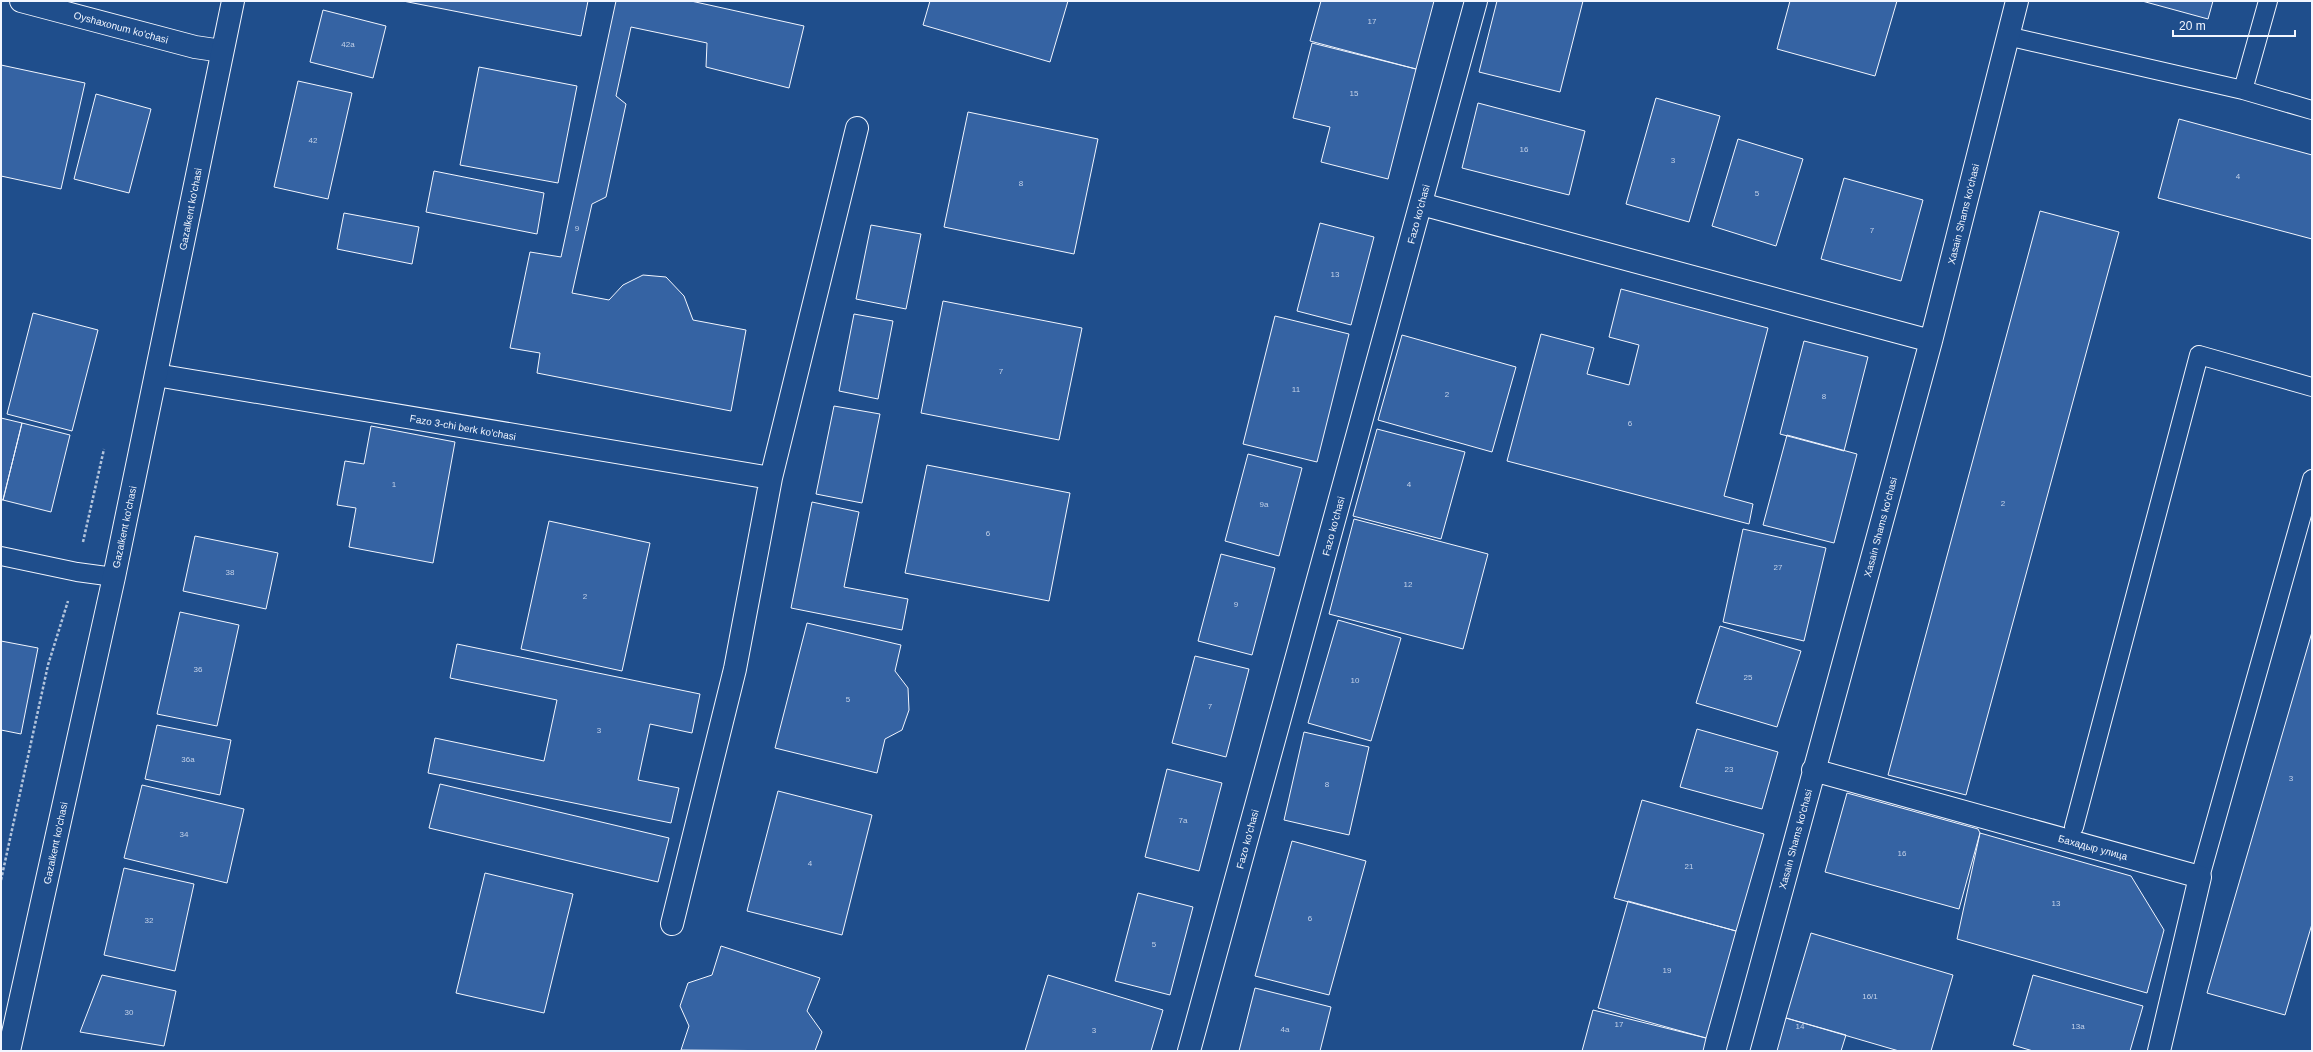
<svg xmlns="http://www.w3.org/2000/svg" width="2313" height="1052" font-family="Helvetica,sans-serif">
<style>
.building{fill:#3563a3;stroke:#f2f6ff}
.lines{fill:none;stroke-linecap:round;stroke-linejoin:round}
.service-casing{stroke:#f2f6ff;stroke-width:20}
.minor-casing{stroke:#f2f6ff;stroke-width:24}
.tertiary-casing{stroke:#f2f6ff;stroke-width:24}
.path{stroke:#b3c4dc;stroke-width:2.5;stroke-dasharray:3 2;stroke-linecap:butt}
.service{stroke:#1f4e8c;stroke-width:18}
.minor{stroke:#1f4e8c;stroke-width:22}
.tertiary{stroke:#1f4e8c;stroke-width:22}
.labels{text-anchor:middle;stroke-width:3;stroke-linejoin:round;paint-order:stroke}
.number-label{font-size:8px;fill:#c3d1e8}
.street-label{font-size:10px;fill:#f2f6ff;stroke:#1f4e8c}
</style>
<rect width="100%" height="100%" fill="#1f4e8c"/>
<path class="building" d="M 403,1 L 588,1 L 581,36 Z
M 616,1 L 691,1 L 804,26 L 789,88 L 706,67 L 707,43 L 631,27 L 616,96 L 626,104 L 606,197 L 592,204 L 572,293 L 609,300 L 623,285 L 643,275 L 666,277 L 684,296 L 693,320 L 746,330 L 731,411 L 537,373 L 540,353 L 510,348 L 530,252 L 561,257 Z
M 930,1 L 1068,1 L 1050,62 L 923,25 Z
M 1321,1 L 1434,1 L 1416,69 L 1310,41 Z
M 1497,1 L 1583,1 L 1560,92 L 1479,72 Z
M 1790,1 L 1897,1 L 1875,76 L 1777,49 Z
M 2142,1 L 2213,1 L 2208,19 Z
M 323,10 L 386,26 L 373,78 L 310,62 Z
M 1312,43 L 1416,69 L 1388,179 L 1321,162 L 1330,127 L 1293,118 Z
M 1,65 L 85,83 L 61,189 L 1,176 Z
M 479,67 L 577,86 L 558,183 L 460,165 Z
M 298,81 L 352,93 L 328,199 L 274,187 Z
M 96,94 L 151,109 L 129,193 L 74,179 Z
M 1656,98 L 1720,116 L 1689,222 L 1626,204 Z
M 1478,103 L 1585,131 L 1569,195 L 1462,168 Z
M 968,112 L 1098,139 L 1074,254 L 944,227 Z
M 2179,119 L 2312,155 L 2312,239 L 2158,198 Z
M 1738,139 L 1803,159 L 1776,246 L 1712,226 Z
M 434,171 L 544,193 L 537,234 L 426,212 Z
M 1844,178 L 1923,200 L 1901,281 L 1821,259 Z
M 2040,211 L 2119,232 L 1966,795 L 1888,775 Z
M 344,213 L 419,227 L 412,264 L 337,249 Z
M 1320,223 L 1374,237 L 1351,325 L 1297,311 Z
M 871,225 L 921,234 L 906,309 L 856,299 Z
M 1621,289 L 1768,328 L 1724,496 L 1753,504 L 1749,524 L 1507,461 L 1541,334 L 1594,348 L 1587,374 L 1629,385 L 1639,345 L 1609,337 Z
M 943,301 L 1082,328 L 1059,440 L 921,413 Z
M 33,313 L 98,330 L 72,431 L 7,414 Z
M 854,314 L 893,321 L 878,399 L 839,391 Z
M 1275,316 L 1349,334 L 1317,462 L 1243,444 Z
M 1402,335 L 1516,367 L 1492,452 L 1378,420 Z
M 1804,341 L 1868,357 L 1844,451 L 1780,434 Z
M 834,406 L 880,414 L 862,503 L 816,494 Z
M 1,418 L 22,423 L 3,500 L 1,500 Z
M 22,423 L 70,435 L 51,512 L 3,500 Z
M 371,426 L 455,442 L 433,563 L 349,547 L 356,508 L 337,505 L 345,461 L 364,464 Z
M 1377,429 L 1465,452 L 1441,539 L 1353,516 Z
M 1787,435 L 1857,454 L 1834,543 L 1763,525 Z
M 1248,454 L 1302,468 L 1279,556 L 1225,541 Z
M 927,465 L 1070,493 L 1049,601 L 905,573 Z
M 812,502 L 859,512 L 844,587 L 908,599 L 902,630 L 791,608 Z
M 1354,519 L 1488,554 L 1463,649 L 1329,614 Z
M 549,521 L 650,543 L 622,671 L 521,649 Z
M 1743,529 L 1826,548 L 1804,641 L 1723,622 Z
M 195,536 L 278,553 L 266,609 L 183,591 Z
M 1221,554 L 1275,568 L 1252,655 L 1198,641 Z
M 180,612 L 239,625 L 217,726 L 157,714 Z
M 1338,620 L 1401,638 L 1371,741 L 1308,723 Z
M 807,623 L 901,645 L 895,671 L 908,688 L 909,710 L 902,730 L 885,739 L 877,773 L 775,748 Z
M 1720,626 L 1801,651 L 1777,727 L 1696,703 Z
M 2312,632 L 2312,924 L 2285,1015 L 2207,993 Z
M 1,641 L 38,648 L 21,734 L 1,730 Z
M 457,644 L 700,694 L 692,733 L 650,724 L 638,780 L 679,788 L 671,823 L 428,773 L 435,738 L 544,761 L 557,700 L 450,678 Z
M 1195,656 L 1249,669 L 1226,757 L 1172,743 Z
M 157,725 L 231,740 L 220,795 L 145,779 Z
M 1697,729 L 1778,752 L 1762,809 L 1680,787 Z
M 1304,732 L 1369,747 L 1349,835 L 1284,820 Z
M 1167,769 L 1222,783 L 1199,871 L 1145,857 Z
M 440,784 L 669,838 L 658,882 L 429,828 Z
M 142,785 L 244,809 L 227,883 L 124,858 Z
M 778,791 L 872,815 L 842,935 L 747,911 Z
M 1847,793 L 1978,829 L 1980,833 L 1959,909 L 1825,872 Z
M 1642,800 L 1764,834 L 1736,931 L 1614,898 Z
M 1980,833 L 2131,876 L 2164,930 L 2147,993 L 1957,939 Z
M 1292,841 L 1366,861 L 1329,995 L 1255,976 Z
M 124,868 L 194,884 L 175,971 L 104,955 Z
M 485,873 L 573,894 L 544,1013 L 456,993 Z
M 1138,893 L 1193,907 L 1170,995 L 1115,981 Z
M 1628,901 L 1736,931 L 1706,1038 L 1598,1008 Z
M 1811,933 L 1953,975 L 1931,1051 L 1899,1051 L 1786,1018 Z
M 721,946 L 820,978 L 807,1011 L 822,1032 L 815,1051 L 681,1050 L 689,1026 L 680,1006 L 688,983 L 712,975 Z
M 102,975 L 176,991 L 164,1046 L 80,1032 Z
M 1048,975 L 1163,1010 L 1151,1051 L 1025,1051 Z
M 2033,975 L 2143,1006 L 2130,1051 L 2033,1051 L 2013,1045 Z
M 1255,988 L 1331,1007 L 1320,1051 L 1239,1051 Z
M 1593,1010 L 1706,1038 L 1703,1051 L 1582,1051 Z
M 1786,1018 L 1846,1035 L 1841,1051 L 1777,1051 Z"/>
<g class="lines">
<g class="service-casing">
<path id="service" d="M 2007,36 L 2243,90 L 2312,110
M 2243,90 L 2268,1
M 1,556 L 77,572 L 114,577
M 2074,827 L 2199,355 L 2312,387
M 2200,877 L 2312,479"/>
</g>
<g class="minor-casing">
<path id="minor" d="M 21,1 L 195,47 L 222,51
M 1421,204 L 1931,341
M 156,375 L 771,478
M 1813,770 L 2200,877 L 2159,1051
M 672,924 L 735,669 L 771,478 L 857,128
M 1189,1051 L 1476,1
M 1738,1051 L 1931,341 L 2017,1"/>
</g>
<g class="tertiary-casing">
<path id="tertiary" d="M 9,1051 L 114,577 L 233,1"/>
</g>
<path class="path" d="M 83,542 L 104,449
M 1,880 L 48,665 L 68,601"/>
<use href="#service" class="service"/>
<use href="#minor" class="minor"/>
<use href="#tertiary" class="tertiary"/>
</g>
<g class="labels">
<g class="number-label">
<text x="1372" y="24">17</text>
<text x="348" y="47">42a</text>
<text x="1354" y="96">15</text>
<text x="313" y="143">42</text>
<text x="1524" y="152">16</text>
<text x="1673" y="163">3</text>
<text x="2238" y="179">4</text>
<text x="1021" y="186">8</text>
<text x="1757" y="196">5</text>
<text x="577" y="231">9</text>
<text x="1872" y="233">7</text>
<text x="1335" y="277">13</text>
<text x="1001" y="374">7</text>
<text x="1296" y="392">11</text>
<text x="1447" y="397">2</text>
<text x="1824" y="399">8</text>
<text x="1630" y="426">6</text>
<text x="394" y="487">1</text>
<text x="1409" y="487">4</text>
<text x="2003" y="506">2</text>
<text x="1264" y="507">9a</text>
<text x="988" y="536">6</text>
<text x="1778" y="570">27</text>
<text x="230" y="575">38</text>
<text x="1408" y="587">12</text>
<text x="585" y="599">2</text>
<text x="1236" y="607">9</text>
<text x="198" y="672">36</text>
<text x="1748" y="680">25</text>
<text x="1355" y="683">10</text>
<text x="848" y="702">5</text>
<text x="1210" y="709">7</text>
<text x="599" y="733">3</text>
<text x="188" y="762">36a</text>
<text x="1729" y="772">23</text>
<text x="2291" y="781">3</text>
<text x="1327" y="787">8</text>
<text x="1183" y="823">7a</text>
<text x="184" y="837">34</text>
<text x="1902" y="856">16</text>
<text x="810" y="866">4</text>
<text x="1689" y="869">21</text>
<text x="2056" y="906">13</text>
<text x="1310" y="921">6</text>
<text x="149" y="923">32</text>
<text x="1154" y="947">5</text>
<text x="1667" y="973">19</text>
<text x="1870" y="999">16/1</text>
<text x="129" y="1015">30</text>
<text x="1619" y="1027">17</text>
<text x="1800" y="1029">14</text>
<text x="2078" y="1029">13а</text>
<text x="1285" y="1032">4a</text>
<text x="1094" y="1033">3</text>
</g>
<g class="street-label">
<text transform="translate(121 27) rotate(15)" y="4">Oyshaxonum ko'chasi</text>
<text transform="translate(190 209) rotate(-79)" y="4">Gazalkent ko'chasi</text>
<text transform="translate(1418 214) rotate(-75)" y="4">Fazo ko'chasi</text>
<text transform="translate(1963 214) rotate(-76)" y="4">Xasain Shams ko'chasi</text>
<text transform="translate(463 427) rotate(10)" y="4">Fazo 3-chi berk ko'chasi</text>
<text transform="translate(1333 526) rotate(-75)" y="4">Fazo ko'chasi</text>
<text transform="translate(124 527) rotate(-78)" y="4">Gazalkent ko'chasi</text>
<text transform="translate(1880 527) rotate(-75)" y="4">Xasain Shams ko'chasi</text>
<text transform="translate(1247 839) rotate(-75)" y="4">Fazo ko'chasi</text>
<text transform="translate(1795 839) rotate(-75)" y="4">Xasain Shams ko'chasi</text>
<text transform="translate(55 843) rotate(-78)" y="4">Gazalkent ko'chasi</text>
<text transform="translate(2093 847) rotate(15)" y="4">Бахадыр улица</text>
</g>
</g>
<rect width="2313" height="1052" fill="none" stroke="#f2f6ff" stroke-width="4"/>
<path d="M2173 30v6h122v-6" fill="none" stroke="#f2f6ff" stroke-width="2"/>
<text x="2179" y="30" font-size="12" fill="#f2f6ff" stroke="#1f4e8c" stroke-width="3" paint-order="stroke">20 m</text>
</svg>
